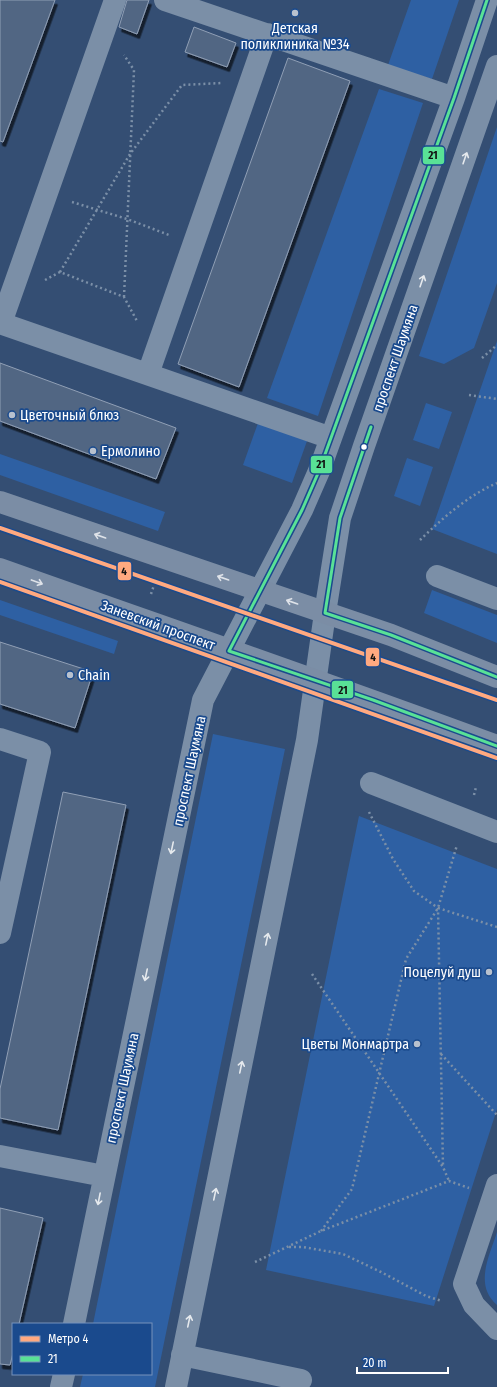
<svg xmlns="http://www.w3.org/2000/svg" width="497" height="1387" font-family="'Fira Sans Condensed',sans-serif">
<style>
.green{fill:#2e60a3}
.building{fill:#516683;stroke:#909fb5;filter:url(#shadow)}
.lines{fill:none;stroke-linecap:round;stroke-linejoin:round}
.path{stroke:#7b8fa7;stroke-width:2.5;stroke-dasharray:2 3;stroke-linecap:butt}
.minor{stroke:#7b8fa7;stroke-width:22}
.major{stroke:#7b8da5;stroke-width:22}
.bus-1-casing{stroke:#1a4a8d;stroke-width:6}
.bus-1{stroke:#59e196;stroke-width:3}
.metro-1-casing{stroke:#1a4a8d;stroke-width:7}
.metro-1{stroke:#ffa980;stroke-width:4}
.oneway{stroke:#e5e9ed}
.oneway2{stroke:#dee2e8}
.poi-dot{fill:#b8c1ce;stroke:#1a4a8d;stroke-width:1.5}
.bus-dot{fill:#fff;stroke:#1a4a8d;stroke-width:1.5}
.labels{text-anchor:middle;stroke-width:3.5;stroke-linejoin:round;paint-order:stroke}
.poi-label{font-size:14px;fill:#fff;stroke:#1a4a8d;text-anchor:start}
.street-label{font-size:14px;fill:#fff;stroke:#1a4a8d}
.line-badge{stroke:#1a4a8d;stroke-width:1.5}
.pale-badge-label{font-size:11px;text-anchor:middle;font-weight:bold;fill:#111}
</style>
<defs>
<filter id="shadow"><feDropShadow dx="2.5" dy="4.5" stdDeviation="0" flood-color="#0009"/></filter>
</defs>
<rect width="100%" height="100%" fill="#344e73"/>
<path class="green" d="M 411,0 L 459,0 L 432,79 L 388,65 Z
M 379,89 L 423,103 L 318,416 L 267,398 Z
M 497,127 L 497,283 L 474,348 L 444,364 L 419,356 Z
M 497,341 L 497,554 L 432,529 Z
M 426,403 L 452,412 L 439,449 L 413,440 Z
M 258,423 L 307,441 L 292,483 L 243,465 Z
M 0,454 L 165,512 L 158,531 L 0,475 Z
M 407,458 L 433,467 L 420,506 L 394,496 Z
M 432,590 L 497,615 L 497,643 L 424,613 Z
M 0,600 L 118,641 L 114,654 L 0,615 Z
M 213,734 L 285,749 L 155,1387 L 80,1387 L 83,1374 L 151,1374 L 151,1324 L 93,1324 Z
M 359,816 L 497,869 L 497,1109 L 434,1306 L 266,1270 Z
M 497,1232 L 497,1305 C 474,1285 489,1257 497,1232 Z"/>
<path class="building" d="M 0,0 L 55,0 L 3,142 L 0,141 Z
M 127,0 L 149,0 L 137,34 L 119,27 Z
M 194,27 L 236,43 L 227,67 L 185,52 Z
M 288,58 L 350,81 L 239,387 L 178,364 Z
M 0,363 L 176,428 L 156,479 L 0,421 Z
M 0,642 L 93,672 L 75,728 L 0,704 Z
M 63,792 L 126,805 L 58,1130 L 0,1118 L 0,1089 Z
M 0,1208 L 43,1218 L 19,1324 L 13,1324 L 13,1353 L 10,1365 L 0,1364 Z"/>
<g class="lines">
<path class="path" d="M 72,202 L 127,219 L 169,235
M 60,272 L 130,154 L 182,85 L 222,83
M 45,280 L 60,272 L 124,297 L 137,321
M 124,297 L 134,70 L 124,55
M 482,358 L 497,345
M 469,395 L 497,399
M 420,540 C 443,518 467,496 497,483
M 151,594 L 154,585
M 474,795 L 476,787
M 369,812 L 393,859 L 414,891 L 438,908 L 443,1167
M 438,908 L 497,927
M 312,974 L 443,1167 L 449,1181
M 441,1054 L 497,1115
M 321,1231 L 352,1189 L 406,959 L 438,908 L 457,845
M 289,1247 L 303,1247 L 343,1254 L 381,1272 L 426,1296 L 442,1301
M 255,1262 L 321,1231 L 449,1181 L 469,1188"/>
<path class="minor" d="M 165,0 L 454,98
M 0,323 L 331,438
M 1,323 L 115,0
M 148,374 L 267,34
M 437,576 L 497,599
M 0,739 L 40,752 L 0,933
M 371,783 L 497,832
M 0,1156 L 104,1176
M 497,1185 L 464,1284 L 474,1305 L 497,1329
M 74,1324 L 203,700 L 302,510 L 319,471 L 454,98 L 487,0
M 182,1355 L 301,1380
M 61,1387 L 64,1374
M 176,1387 L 307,740 L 325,613 L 340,518 L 364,446 L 497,66"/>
<path class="major" d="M 0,502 L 391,635 L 497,677
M 0,569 C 166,628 332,685 497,746"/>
<g class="bus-1-casing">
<path id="bus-1" d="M 487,0 L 454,98 L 319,471 L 302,510 L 229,651 L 373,700 L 497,746
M 371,427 L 340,518 L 325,613 L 391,635 L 497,677"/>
</g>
<use href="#bus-1" class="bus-1"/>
<g class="metro-1-casing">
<path id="metro-1" d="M 0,528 L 497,700
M 0,582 L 497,758"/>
</g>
<use href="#metro-1" class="metro-1"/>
</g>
<defs><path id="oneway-shaft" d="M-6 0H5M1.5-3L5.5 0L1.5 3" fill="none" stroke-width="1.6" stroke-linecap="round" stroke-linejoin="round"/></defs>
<g class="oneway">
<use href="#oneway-shaft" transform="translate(465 158) rotate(-71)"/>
<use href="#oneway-shaft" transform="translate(422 281) rotate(-71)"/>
<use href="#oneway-shaft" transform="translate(172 848) rotate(102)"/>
<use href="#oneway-shaft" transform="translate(267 939) rotate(-78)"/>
<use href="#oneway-shaft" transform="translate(146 975) rotate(102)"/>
<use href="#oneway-shaft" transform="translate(241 1067) rotate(-78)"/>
<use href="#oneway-shaft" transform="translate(215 1194) rotate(-78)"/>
<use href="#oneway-shaft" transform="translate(99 1199) rotate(101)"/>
<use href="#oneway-shaft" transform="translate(189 1321) rotate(-78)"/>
</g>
<g class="oneway2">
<use href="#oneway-shaft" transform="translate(100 536) rotate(-161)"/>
<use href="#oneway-shaft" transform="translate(223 578) rotate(-161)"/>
<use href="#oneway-shaft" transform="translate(37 582) rotate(20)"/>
<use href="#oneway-shaft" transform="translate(292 602) rotate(-161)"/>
</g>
<g class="poi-dot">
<circle cx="295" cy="13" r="4"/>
<circle cx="12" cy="415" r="4"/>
<circle cx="93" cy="451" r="4"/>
<circle cx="70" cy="675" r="4"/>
<circle cx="489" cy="972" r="4"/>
<circle cx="417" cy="1044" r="4"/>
</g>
<circle class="bus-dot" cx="364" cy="447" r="3.5"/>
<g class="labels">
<g class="poi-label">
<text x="295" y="33" text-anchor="middle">Детская<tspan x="295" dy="16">поликлиника №34</tspan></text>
<text x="20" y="420">Цветочный блюз</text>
<text x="101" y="456">Ермолино</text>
<text x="78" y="680">Chain</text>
<text x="481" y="977" text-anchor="end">Поцелуй душ</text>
<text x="409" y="1049" text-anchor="end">Цветы Монмартра</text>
</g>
<g class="street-label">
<text transform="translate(395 358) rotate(-71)" y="5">проспект Шаумяна</text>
<text transform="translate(158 625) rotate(20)" y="5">Заневский проспект</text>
<text transform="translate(189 771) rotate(-78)" y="5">проспект Шаумяна</text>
<text transform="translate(122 1088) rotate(-78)" y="5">проспект Шаумяна</text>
</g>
</g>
<g class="line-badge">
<rect x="422" y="146" width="23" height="19" rx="4" fill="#59e196"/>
<rect x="310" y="455" width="23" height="19" rx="4" fill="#59e196"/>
<rect x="117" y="561" width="15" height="20" rx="4" fill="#ffa980"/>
<rect x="365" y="647" width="15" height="20" rx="4" fill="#ffa980"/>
<rect x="331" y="680" width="23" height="19" rx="4" fill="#59e196"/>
</g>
<g class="pale-badge-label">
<text x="433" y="159">21</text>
<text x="321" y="468">21</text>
<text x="124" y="575">4</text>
<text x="373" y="661">4</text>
<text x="343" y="694">21</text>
</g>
<rect x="12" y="1323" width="140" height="52" fill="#1a4a8d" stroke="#7692bb"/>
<rect x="20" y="1336" width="20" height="6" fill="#ffa980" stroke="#7692bb"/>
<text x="48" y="1343" font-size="12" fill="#ffffff">Метро 4</text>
<rect x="20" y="1356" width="20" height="6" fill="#59e196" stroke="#7692bb"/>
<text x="48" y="1363" font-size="12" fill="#ffffff">21</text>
<path d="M357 1367v6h91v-6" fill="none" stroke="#ffffff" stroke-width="2"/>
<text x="363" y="1367" font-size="12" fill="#ffffff" stroke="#1a4a8d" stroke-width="3" paint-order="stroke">20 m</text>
</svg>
